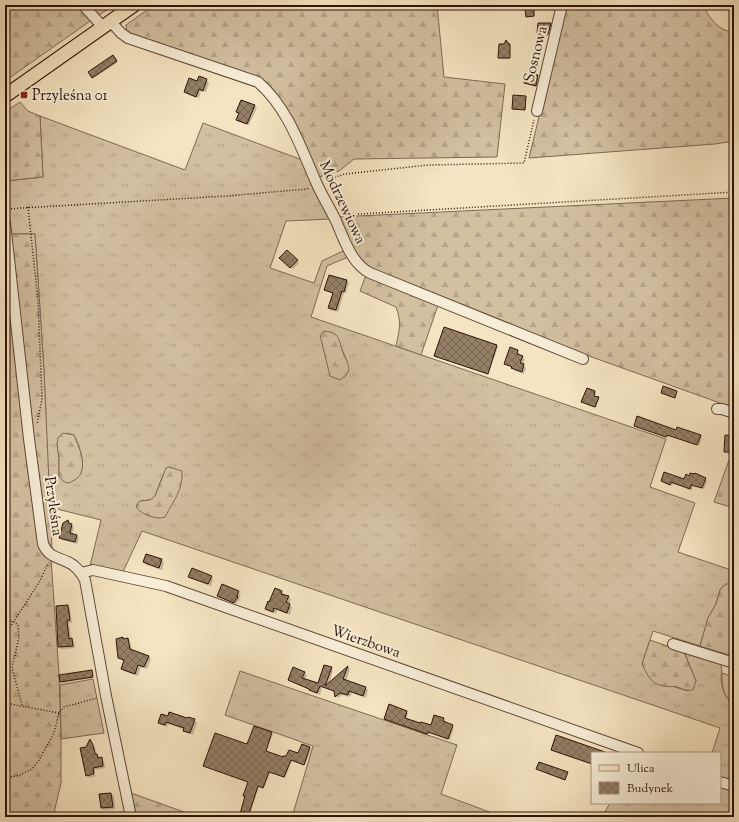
<svg xmlns="http://www.w3.org/2000/svg" width="739" height="822" font-family="'Sorts Mill Goudy',serif">
<style>
.grass{fill:url(#grass-tufts);stroke:#806953;fill-rule:evenodd}
.forest{fill:url(#forest-firs);stroke:#806953}
.shadow{fill:#0003}
.building{fill:url(#building-cross-hatch);stroke:#2d1205}
.lines{fill:none;stroke-linecap:round;stroke-linejoin:round}
.minor-casing{stroke:#5f4634;stroke-width:12}
.major-casing{stroke:#2d1205;stroke-width:15}
.path{stroke:#2d1205;stroke-width:1.5;stroke-dasharray:1 2;stroke-linecap:butt}
.minor{stroke:#f8edd7;stroke-width:10}
.major{stroke:#f5e4c1;stroke-width:13}
.poi-dot{fill:#8f2418;stroke:#f8edd7;stroke-width:1.5}
.labels{text-anchor:middle;stroke-width:4;stroke-linejoin:round;paint-order:stroke}
.street-label{font-size:15px;fill:#2d1205;stroke:#f8edd7}
.poi-label{font-size:15px;fill:#2d1205;stroke:#f8edd7;text-anchor:start}
</style>
<defs>
<pattern id="grass-tufts" width="24" height="20" patternUnits="userSpaceOnUse"><rect width="24" height="20" fill="#d3c0a1"/><path d="M3 7l-1-3M5 7V3M7 7l1-3M15 17l-1-3M17 17v-4M19 17l1-3" fill="none" stroke="#b5a489"/></pattern>
<pattern id="forest-firs" width="22" height="20" patternUnits="userSpaceOnUse"><rect width="22" height="20" fill="#d3c0a1"/><path d="M5 1l3.5 6h-7zM16 11l3.5 6h-7z" fill="#b5a489"/></pattern>
<pattern id="building-cross-hatch" width="8" height="8" patternUnits="userSpaceOnUse"><rect width="8" height="8" fill="#957f67"/><path d="M0 0l8 8M0 8l8-8" fill="none" stroke="#7a6753"/></pattern>
</defs>
<rect width="100%" height="100%" fill="#f5e4c1"/>
<filter id="stains"><feTurbulence type="fractalNoise" baseFrequency=".005" numOctaves="4"/><feColorMatrix values="0 0 0 0 .2 0 0 0 0 .09 0 0 0 0 .02 0 0 0 .5 -.17"/></filter>
<radialGradient id="worn" r=".72"><stop offset=".6" stop-color="#630" stop-opacity="0"/><stop offset="1" stop-color="#630" stop-opacity=".3"/></radialGradient>
<path class="grass" d="M 86,5 L 114,5 L 96,17 Z
M 40,116 L 185,170 L 203,123 L 305,161 L 330,219 L 286,221 L 270,268 L 314,283 L 322,261 L 345,250 L 348,257 L 327,266 L 311,317 L 666,439 L 650,487 L 695,503 L 678,552 L 734,571 L 734,582 L 727,584 L 720,590 L 716,604 L 708,618 L 700,646 L 653,631 L 642,664 L 675,687 L 688,691 L 696,681 L 684,652 L 720,663 C 723,669 721,673 721,679 C 722,689 726,700 734,705 L 734,782 L 720,777 L 720,753 L 712,753 L 720,728 L 142,531 L 122,574 L 90,566 L 101,520 L 49,507 L 44,370 L 35,234 L 10,234 L 5,202 L 5,181 L 43,177 ZM 321,335 L 341,347 L 347,361 ZM 67,433 L 74,435 C 79,445 85,461 81,472 C 80,475 77,478 75,480 L 59,476 L 59,459 L 57,444 ZM 163,475 L 156,518 L 137,508 L 137,504 L 140,501 L 151,500 L 155,496 Z
M 240,671 L 457,745 L 441,794 L 503,817 L 292,817 L 313,746 L 225,715 Z
M 93,679 L 104,733 L 61,739 L 60,685 Z
M 720,784 L 734,789 L 734,817 L 602,817 L 610,803 L 629,804 L 630,803 L 720,803 Z"/>
<path class="forest" d="M 5,5 L 80,5 L 93,19 L 5,81 Z
M 154,5 L 437,5 L 444,77 L 505,84 L 497,157 L 354,159 L 339,171 L 319,177 L 293,123 L 267,82 L 127,33 L 126,25 Z
M 566,5 L 704,5 C 706,15 723,36 734,30 L 734,141 L 715,144 L 529,158 Z
M 20,102 L 28,111 L 40,116 L 43,177 L 5,181 L 5,112 Z
M 734,198 L 734,399 L 731,407 L 589,356 L 360,265 L 337,217 Z
M 10,234 L 35,234 L 44,370 L 52,548 L 48,546 L 39,490 Z
M 5,259 L 41,544 L 44,556 L 51,559 L 59,674 L 61,739 L 61,783 L 53,817 L 5,817 Z
M 366,275 L 438,305 L 421,355 L 396,346 C 399,331 402,323 396,307 L 360,291 Z
M 324,331 C 329,332 333,332 336,335 C 340,339 340,345 342,350 C 346,362 356,371 340,380 L 330,376 L 320,335 Z
M 63,433 L 74,435 C 78,445 86,461 81,473 C 79,478 73,481 69,483 L 64,482 L 59,476 L 59,459 L 57,444 L 58,438 Z
M 729,460 L 734,462 L 734,508 L 714,502 Z
M 169,467 L 182,471 C 183,490 174,500 165,517 C 157,520 142,515 137,508 L 137,504 L 140,501 L 150,500 L 155,496 L 166,468 Z
M 734,582 L 734,637 L 729,655 L 700,646 L 708,618 L 716,604 L 720,590 L 722,587 L 727,584 Z
M 650,640 L 684,652 L 696,681 L 693,690 C 687,691 683,689 677,687 C 673,686 668,687 664,686 C 651,685 647,674 642,664 Z
M 722,673 L 734,677 L 734,705 C 724,698 721,685 722,673 Z
M 131,793 L 198,817 L 145,817 L 136,814 Z"/>
<path class="shadow" d="M 534,10 L 535,17 L 528,17 L 527,16 Z
M 551,24 L 553,27 L 551,36 L 541,35 L 538,33 Z
M 510,45 L 510,59 L 500,59 L 499,58 Z
M 114,57 L 117,63 L 94,78 L 89,72 Z
M 200,78 L 207,80 L 209,83 L 206,92 L 201,91 L 199,98 L 188,94 L 185,92 L 198,82 Z
M 526,97 L 525,110 L 513,108 Z
M 254,106 L 257,108 L 249,125 L 240,122 L 237,119 L 239,113 L 237,111 Z
M 287,251 L 299,263 L 293,269 L 281,258 Z
M 330,276 L 347,281 L 349,283 L 346,293 L 344,293 L 338,312 L 331,310 L 329,308 L 334,294 L 326,290 Z
M 445,328 L 498,347 L 488,374 L 437,357 Z
M 517,351 L 520,354 L 519,356 L 525,359 L 523,365 L 526,368 L 524,374 L 515,371 L 512,368 L 506,364 Z
M 595,392 L 596,393 L 594,397 L 599,399 L 596,408 L 582,402 L 585,393 Z
M 635,426 L 677,431 L 700,436 L 702,437 L 699,446 L 669,435 L 668,438 Z
M 734,437 L 734,454 L 728,454 L 725,451 Z
M 705,479 L 707,481 L 704,489 L 693,486 L 692,490 L 673,484 L 672,486 L 662,481 Z
M 67,521 L 74,527 L 72,534 L 77,535 L 79,538 L 77,544 L 62,540 L 60,538 Z
M 146,555 L 162,560 L 164,563 L 162,570 L 146,565 L 144,562 Z
M 211,576 L 213,579 L 211,586 L 192,579 L 189,577 Z
M 276,589 L 282,592 L 284,594 L 284,596 L 291,599 L 289,604 L 292,607 L 290,615 L 277,610 L 276,614 L 269,611 L 266,609 Z
M 238,592 L 241,594 L 239,598 L 240,600 L 238,601 L 237,604 L 221,598 L 218,596 Z
M 67,606 L 70,609 L 72,623 L 69,623 L 71,639 L 74,642 L 75,648 L 62,649 L 59,647 Z
M 128,639 L 130,642 L 132,650 L 148,656 L 151,659 L 147,669 L 141,667 L 138,676 L 124,671 L 122,669 L 124,661 L 119,657 Z
M 348,667 L 350,669 L 346,681 L 366,688 L 368,690 L 366,698 L 352,693 L 350,697 L 342,695 L 338,698 L 336,692 L 322,687 L 320,695 L 312,692 L 310,690 L 291,682 L 289,680 L 304,673 L 307,675 L 305,680 L 319,685 L 331,668 L 333,671 L 329,684 Z
M 92,673 L 93,678 L 62,683 L 61,682 Z
M 407,712 L 408,713 L 406,720 L 431,727 L 443,719 L 445,720 L 444,722 L 454,727 L 450,740 L 430,733 L 428,735 L 385,719 Z
M 161,715 L 194,720 L 197,723 L 193,735 L 187,733 L 185,730 L 169,724 L 167,727 L 161,725 L 159,723 Z
M 254,727 L 273,734 L 266,752 L 283,758 L 299,755 L 302,745 L 311,749 L 305,765 L 292,761 L 285,778 L 270,772 L 264,788 L 259,786 L 249,817 L 241,814 L 249,782 L 205,766 L 248,745 Z
M 90,741 L 95,748 L 97,755 L 104,761 L 105,768 L 95,770 L 95,773 L 87,775 L 87,776 L 86,748 Z
M 96,775 L 96,776 L 89,778 L 88,776 Z
M 111,794 L 114,796 L 115,809 L 104,810 L 102,808 Z"/>
<path class="building" d="M 525,9 L 534,9 L 534,16 L 526,17 Z
M 538,23 L 551,23 L 548,34 L 537,33 Z
M 506,40 L 509,44 L 510,44 L 510,58 L 498,58 L 499,44 L 504,44 Z
M 113,55 L 117,61 L 92,78 L 88,72 Z
M 526,73 L 538,75 L 536,86 L 524,83 Z
M 199,76 L 207,79 L 203,91 L 199,89 L 196,97 L 184,92 L 189,78 L 197,81 Z
M 513,95 L 526,96 L 525,110 L 512,109 Z
M 241,100 L 255,105 L 247,124 L 236,120 L 239,113 L 236,112 Z
M 287,250 L 298,260 L 290,268 L 279,258 Z
M 329,275 L 347,280 L 344,292 L 342,291 L 336,310 L 328,308 L 333,293 L 324,290 Z
M 444,327 L 497,345 L 488,374 L 434,356 Z
M 510,347 L 518,350 L 517,354 L 523,356 L 520,363 L 524,364 L 522,372 L 511,368 L 512,367 L 510,366 L 504,364 Z
M 663,386 L 677,391 L 675,398 L 661,393 Z
M 587,388 L 595,391 L 594,396 L 599,397 L 595,407 L 581,402 Z
M 637,416 L 676,430 L 677,427 L 701,435 L 697,445 L 667,435 L 666,437 L 634,426 Z
M 725,435 L 734,436 L 734,452 L 724,452 Z
M 664,472 L 684,479 L 686,474 L 689,476 L 690,473 L 695,474 L 695,473 L 706,478 L 702,488 L 691,485 L 690,489 L 671,482 L 670,485 L 661,481 Z
M 68,520 L 69,523 L 72,524 L 70,533 L 77,535 L 75,542 L 59,538 L 63,523 Z
M 146,554 L 162,559 L 159,568 L 143,562 Z
M 192,568 L 212,576 L 208,584 L 188,577 Z
M 222,584 L 239,591 L 237,595 L 238,598 L 236,599 L 234,603 L 217,596 Z
M 275,588 L 282,591 L 281,594 L 289,596 L 286,602 L 290,604 L 287,613 L 274,608 L 273,612 L 265,609 L 268,601 L 269,602 Z
M 68,605 L 70,620 L 67,621 L 69,639 L 72,638 L 73,646 L 58,647 L 56,606 Z
M 123,637 L 123,639 L 128,638 L 130,649 L 149,656 L 144,667 L 138,665 L 135,674 L 121,669 L 124,660 L 118,658 L 116,639 Z
M 324,665 L 332,667 L 325,686 L 348,666 L 343,679 L 366,687 L 363,696 L 349,691 L 348,695 L 340,693 L 335,697 L 334,691 L 320,686 L 317,693 L 309,690 L 309,689 L 288,680 L 293,667 L 305,672 L 302,678 L 318,683 Z
M 92,670 L 93,677 L 60,682 L 59,675 Z
M 389,704 L 407,711 L 405,718 L 420,723 L 421,722 L 431,725 L 434,715 L 444,718 L 443,721 L 453,725 L 448,739 L 428,732 L 427,734 L 384,719 Z
M 169,712 L 187,718 L 188,717 L 195,719 L 190,733 L 183,731 L 184,728 L 166,722 L 165,725 L 158,723 L 161,714 L 168,716 Z
M 254,726 L 272,732 L 266,751 L 283,757 L 283,756 L 286,756 L 289,750 L 298,753 L 302,744 L 310,747 L 304,765 L 291,760 L 284,777 L 269,772 L 263,788 L 258,786 L 248,817 L 240,814 L 245,796 L 243,796 L 248,782 L 203,766 L 215,733 L 247,744 Z
M 556,735 L 605,752 L 605,753 L 592,753 L 592,764 L 551,750 Z
M 90,739 L 93,745 L 95,754 L 97,754 L 98,758 L 102,757 L 103,766 L 93,768 L 94,774 L 86,776 L 80,748 L 86,747 Z
M 539,762 L 568,772 L 565,780 L 536,769 Z
M 111,793 L 113,807 L 101,808 L 99,794 Z"/>
<g class="lines">
<g class="minor-casing">
<path id="minor" d="M 83,5 L 103,27
M 111,22 L 121,33 L 128,38 L 258,82 C 288,108 301,148 316,182 C 322,196 330,208 336,221 C 344,239 351,263 370,273 L 583,359
M 537,111 L 562,5
M 5,223 L 29,439 L 43,544 C 50,560 60,556 73,565 C 78,569 82,574 85,580 L 106,696 L 131,817
M 717,409 L 722,409 L 734,413
M 81,573 L 93,570 L 166,586 L 638,753
M 673,644 L 734,663
M 720,782 L 734,786"/>
</g>
<g class="major-casing">
<path id="major" d="M 5,96 L 134,5"/>
</g>
<path class="path" d="M 326,180 L 345,174 L 428,165 L 524,163 L 534,120
M 28,207 L 38,301 L 42,399 L 37,424
M 5,209 L 227,196 L 307,189 L 309,188
M 343,215 L 734,192
M 5,623 L 13,621 L 18,625 L 19,637 L 12,668 L 22,705
M 5,635 L 40,581 L 48,563
M 5,703 L 59,713
M 5,778 L 20,775 L 32,769 L 39,760 L 54,733 L 59,713 L 64,707 L 97,698"/>
<use href="#minor" class="minor"/>
<use href="#major" class="major"/>
</g>
<rect class="poi-dot" x="20" y="91" width="8" height="8" rx="2"/>
<g class="labels">
<g class="street-label">
<text transform="translate(535 54) rotate(-76)" y="5">Sosnowa</text>
<text transform="translate(343 202) rotate(65)" y="5">Modrzewiowa</text>
<text transform="translate(54 506) rotate(82)" y="5">Przyleśna</text>
<text transform="translate(366 641) rotate(19)" y="5">Wierzbowa</text>
</g>
<g class="poi-label">
<text x="32" y="100">Przyleśna 01</text>
</g>
</g>
<rect width="739" height="822" fill="none" stroke="#f5e4c1" stroke-width="20"/>
<rect x="6" y="6" width="727" height="810" fill="none" stroke="#2d1205" stroke-width="2"/>
<rect x="10" y="10" width="719" height="802" fill="none" stroke="#2d1205"/>
<rect x="591" y="752" width="130" height="52" fill="#f8edd7" stroke="#a79583"/>
<rect x="599" y="765" width="20" height="6" fill="#f5e4c1" stroke="#a79583"/>
<text x="627" y="772" font-size="12" fill="#2d1205">Ulica</text>
<rect x="599" y="782" width="20" height="12" fill="url(#building-cross-hatch)" stroke="#a79583"/>
<text x="627" y="792" font-size="12" fill="#2d1205">Budynek</text>
<rect width="100%" height="100%" filter="url(#stains)"/>
<rect width="100%" height="100%" fill="url(#worn)"/>
</svg>
